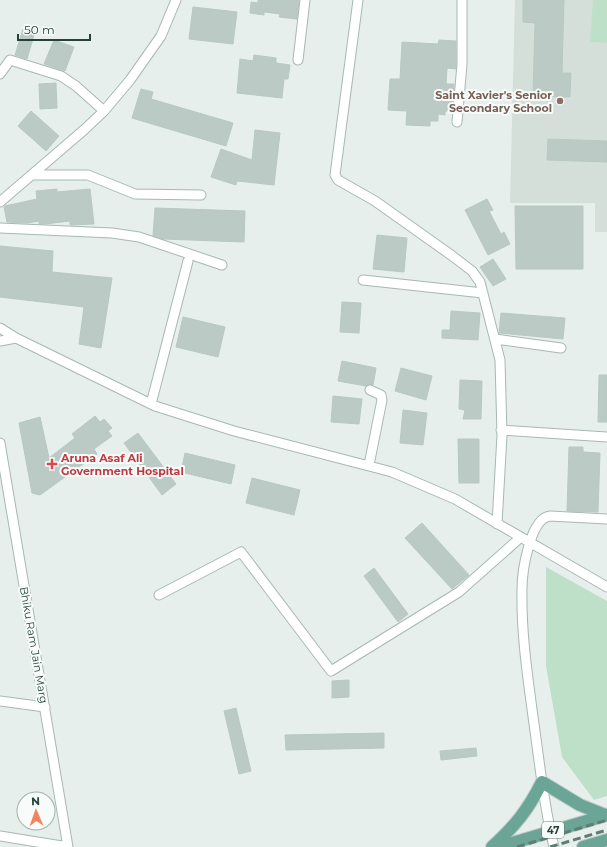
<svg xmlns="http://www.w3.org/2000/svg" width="607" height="847" font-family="Montserrat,sans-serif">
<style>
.built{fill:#d4dfda}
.green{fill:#bfe0c8}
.building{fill:#bbcac4;stroke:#b8c9c2}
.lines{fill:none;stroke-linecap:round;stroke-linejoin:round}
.minor-casing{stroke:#a8b8b2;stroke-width:11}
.major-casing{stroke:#c2cac8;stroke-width:14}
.minor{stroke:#fff;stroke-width:9}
.major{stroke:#6aa596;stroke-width:12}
.rail{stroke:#5f7d75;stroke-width:3;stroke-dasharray:8 4;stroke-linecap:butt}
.education-dot{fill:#8d6e63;stroke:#f7fbf9;stroke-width:1.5}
.health-dot{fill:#e0444e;stroke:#f7fbf9;stroke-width:1.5}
.labels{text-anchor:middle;stroke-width:4;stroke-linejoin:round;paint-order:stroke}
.shield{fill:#f7fbf9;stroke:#637a73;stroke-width:1}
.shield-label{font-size:10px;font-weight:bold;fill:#24423a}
.education-label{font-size:11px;font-weight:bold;fill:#785e54;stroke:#f7fbf9;text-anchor:end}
.health-label{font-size:11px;font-weight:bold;fill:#be3a42;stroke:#f7fbf9;text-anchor:start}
.street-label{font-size:11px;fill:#24423a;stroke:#f7fbf9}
</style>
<rect width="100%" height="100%" fill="#e6efeb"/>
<path class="built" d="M 515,0 L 607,0 L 607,232 L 595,232 L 595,203 L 510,203 Z"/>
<path class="green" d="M 593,0 L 607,0 L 607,43 L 590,42 Z
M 546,567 L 607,601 L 607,796 L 594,800 L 562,757 L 546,666 Z"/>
<path class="building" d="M 258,0 L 299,0 L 297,19 L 279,17 L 280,14 L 264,12 L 264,15 L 250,13 L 251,2 L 258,3 Z
M 523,0 L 564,0 L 562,73 L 571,73 L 570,97 L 533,96 L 535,23 L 523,22 Z
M 193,7 L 237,12 L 233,44 L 189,39 Z
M 23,29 L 35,32 L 27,59 L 15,55 Z
M 54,40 L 74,47 L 65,71 L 44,64 Z
M 439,40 L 456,41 L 456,69 L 447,68 L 446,84 L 454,84 L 452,112 L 445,111 L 445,115 L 438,114 L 438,121 L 430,121 L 430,126 L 406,125 L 407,111 L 388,110 L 390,79 L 400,79 L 402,42 L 438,44 Z
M 254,55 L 276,58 L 276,63 L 290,65 L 288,79 L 284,79 L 282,98 L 237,93 L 240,59 L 253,61 Z
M 56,83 L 57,108 L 40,109 L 39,84 Z
M 141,89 L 153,92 L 151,99 L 233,123 L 226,146 L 132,118 Z
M 31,111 L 59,136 L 46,151 L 18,126 Z
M 255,130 L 280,133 L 274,185 L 237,181 L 236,185 L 211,177 L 221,149 L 252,160 Z
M 548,139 L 607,141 L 607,162 L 547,160 Z
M 57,189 L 57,192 L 90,189 L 94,224 L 70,225 L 70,221 L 45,224 L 39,224 L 39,221 L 27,223 L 7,222 L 4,207 L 5,206 L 37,199 L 36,191 Z
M 487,199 L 493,210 L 489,211 L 501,234 L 504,232 L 510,244 L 488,255 L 465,210 Z
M 515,206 L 583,206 L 583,269 L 516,269 Z
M 155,208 L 245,211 L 244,242 L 163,239 L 153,236 Z
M 377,235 L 407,238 L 404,272 L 373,269 Z
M 0,246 L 53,251 L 52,272 L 112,278 L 101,348 L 79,344 L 84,307 L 0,297 Z
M 493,259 L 506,279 L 493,286 L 480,267 Z
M 342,302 L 361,303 L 359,333 L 340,332 Z
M 451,311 L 480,313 L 478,340 L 442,338 L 442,330 L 450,330 Z
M 501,313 L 565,318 L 563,339 L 499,333 Z
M 183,317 L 225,327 L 218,357 L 176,347 Z
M 342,361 L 376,368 L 373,385 L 366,386 L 338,381 Z
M 401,368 L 432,376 L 426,400 L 395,391 Z
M 599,375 L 607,375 L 607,422 L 598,422 Z
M 460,380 L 482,381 L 481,419 L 463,419 L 465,410 L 459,409 Z
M 333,396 L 362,399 L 359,424 L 331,422 Z
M 403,410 L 427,413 L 423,445 L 400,443 Z
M 95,416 L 100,422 L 104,419 L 112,428 L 108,431 L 112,436 L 94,449 L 97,454 L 40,495 L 32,493 L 19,423 L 40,417 L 49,458 L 75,438 L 72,434 Z
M 138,433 L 176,484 L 162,495 L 124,443 Z
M 458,439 L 479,439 L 479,483 L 459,483 Z
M 569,447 L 583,447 L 583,452 L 600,453 L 598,512 L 567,511 Z
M 185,453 L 235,465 L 231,484 L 181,472 Z
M 252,478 L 300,490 L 294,515 L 246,503 Z
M 422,523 L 469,575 L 452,589 L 405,538 Z
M 374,568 L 408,614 L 398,622 L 364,576 Z
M 349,680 L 349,697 L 332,698 L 332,681 Z
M 236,708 L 251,771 L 239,774 L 224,711 Z
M 384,733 L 384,748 L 286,750 L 285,735 Z
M 476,748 L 477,756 L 441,760 L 440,751 Z"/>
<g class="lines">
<g class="minor-casing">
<path id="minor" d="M 358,0 L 335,175 L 338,180 L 375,201 L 451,255 L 472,271 L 480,282 L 500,360 L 502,435 L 497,524
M 298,60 L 305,0
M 0,74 L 10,60 L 61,76 L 76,86 L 104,111
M 457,122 L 462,64 L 462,0
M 33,175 L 88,175 L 135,194 L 201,195
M 0,202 L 85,129 L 104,111 L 130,80 L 161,36 L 176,0
M 0,228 L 112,233 L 139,237 L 222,265
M 363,280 L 483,293
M 0,328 L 16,338 L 155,406 L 234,431 L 392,472 L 455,499 L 607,587
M 495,339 L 561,348
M 0,341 L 16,338
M 151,404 L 188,261
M 501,430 L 607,437
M 0,443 L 68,847
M 369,465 L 382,400 L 381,395 L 370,390
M 159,595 L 241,552 L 331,671 L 459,592 L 521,537
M 0,701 L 45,707
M 0,836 L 68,847
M 554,847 C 544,807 540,766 534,724 C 528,679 521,634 522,589 C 522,572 530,518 550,516 L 607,519"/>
</g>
<g class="major-casing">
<path id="major" d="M 492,847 C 515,826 528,810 542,782 L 580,805 L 605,815
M 499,847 L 607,815
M 583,847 L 607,840"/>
</g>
<use href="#minor" class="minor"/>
<use href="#major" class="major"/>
<path class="rail" d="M 517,847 L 607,820
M 550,847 L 607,830"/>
</g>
<circle class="education-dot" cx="560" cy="101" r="4"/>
<path class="health-dot" d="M50 458h4v4h4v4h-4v4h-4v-4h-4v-4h4z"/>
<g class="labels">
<rect class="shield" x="542" y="822" width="22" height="16" rx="3"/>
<g class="shield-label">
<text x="553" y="834">47</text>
</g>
<g class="education-label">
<text x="552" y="99">Saint Xavier's Senior<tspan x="552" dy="13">Secondary School</tspan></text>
</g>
<g class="health-label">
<text x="61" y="462">Aruna Asaf Ali<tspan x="61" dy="13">Government Hospital</tspan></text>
</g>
<g class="street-label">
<text transform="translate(34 645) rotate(80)" y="4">Bhiku Ram Jain Marg</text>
</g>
</g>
<g transform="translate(36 811) rotate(358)"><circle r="19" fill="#f7fbf9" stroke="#a3b1ad"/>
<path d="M0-3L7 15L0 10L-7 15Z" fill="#f4845f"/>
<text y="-6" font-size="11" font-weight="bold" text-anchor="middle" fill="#24423a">N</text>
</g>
<path d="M18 34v6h72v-6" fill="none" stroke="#24423a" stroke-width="2"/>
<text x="24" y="34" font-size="12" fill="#24423a" stroke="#f7fbf9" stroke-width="3" paint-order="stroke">50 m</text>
</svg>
